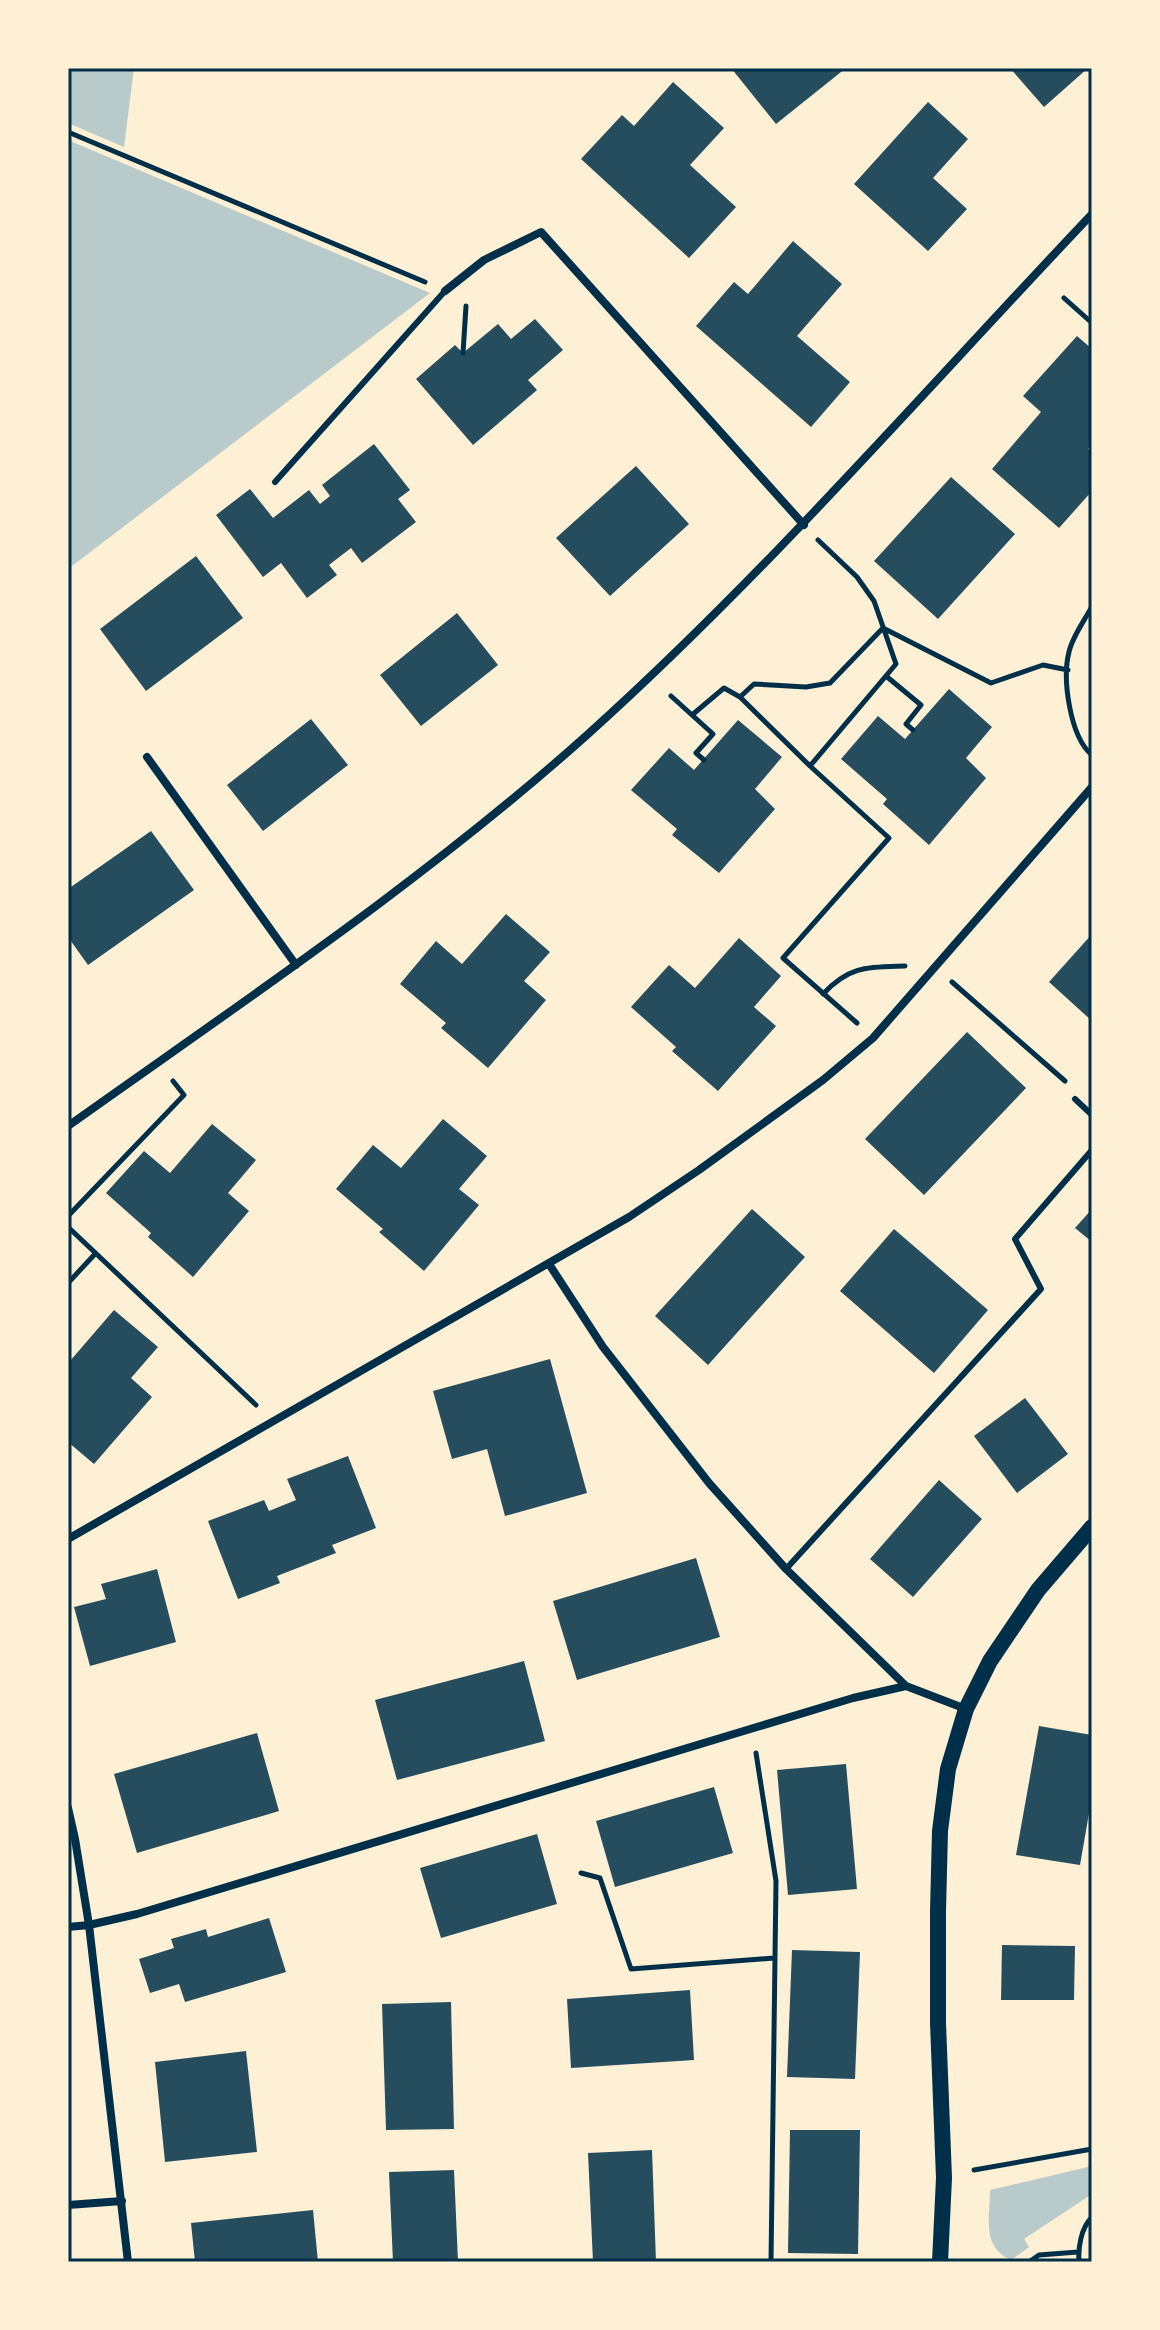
<svg xmlns="http://www.w3.org/2000/svg" width="1160" height="2330" font-family="Helvetica,sans-serif">
<style>
.green{fill:#b9caca}
.building{fill:#264d5e}
.lines{fill:none;stroke-linecap:round;stroke-linejoin:round}
.path{stroke:#003049;stroke-width:5}
.service{stroke:#003049;stroke-width:6}
.minor{stroke:#003049;stroke-width:8}
.secondary{stroke:#003049;stroke-width:16}
.neatline{fill:none;stroke:#003049;stroke-width:3}
</style>
<rect width="100%" height="100%" fill="#fdf0d5"/>
<path class="green" d="M 68,68 L 134,68 L 124,147 L 68,123 Z
M 68,140 L 430,293 L 68,569 Z
M 1092,2166 L 1092,2194 L 1024,2239 L 1029,2247 L 1011,2260 C 981,2246 990,2218 990,2190 Z"/>
<path class="building" d="M 731,68 L 846,68 L 776,124 Z
M 1010,68 L 1088,68 L 1044,107 Z
M 673,82 L 724,128 L 690,165 L 736,207 L 689,258 L 581,159 L 622,115 L 634,126 Z
M 928,102 L 968,139 L 933,178 L 967,209 L 928,251 L 854,184 Z
M 793,241 L 842,284 L 797,336 L 850,382 L 811,427 L 696,326 L 734,282 L 748,294 Z
M 535,319 L 563,350 L 528,380 L 537,390 L 473,445 L 416,379 L 455,345 L 463,353 L 498,324 L 511,339 Z
M 1077,336 L 1092,349 L 1092,444 L 1088,449 L 1092,453 L 1092,491 L 1059,528 L 992,469 L 1041,412 L 1023,396 Z
M 374,444 L 410,490 L 398,499 L 416,522 L 362,563 L 351,548 L 329,565 L 337,575 L 307,598 L 281,563 L 263,577 L 216,515 L 250,489 L 273,518 L 309,490 L 320,504 L 330,496 L 322,485 Z
M 636,466 L 689,524 L 610,596 L 556,538 Z
M 951,477 L 1015,534 L 938,619 L 874,561 Z
M 196,556 L 243,618 L 146,691 L 100,629 Z
M 457,613 L 498,665 L 421,726 L 380,675 Z
M 949,689 L 992,727 L 966,758 L 986,778 L 929,845 L 883,804 L 887,799 L 841,759 L 878,716 L 905,739 Z
M 311,719 L 348,765 L 263,831 L 227,785 Z
M 738,720 L 782,757 L 755,789 L 775,809 L 719,873 L 672,835 L 677,829 L 631,790 L 669,748 L 694,770 Z
M 151,831 L 194,890 L 88,965 L 68,937 L 68,889 Z
M 506,914 L 550,952 L 524,981 L 546,1000 L 488,1068 L 441,1028 L 446,1023 L 400,984 L 436,941 L 462,964 Z
M 1092,934 L 1092,1021 L 1049,982 Z
M 739,938 L 781,976 L 754,1007 L 776,1026 L 718,1091 L 672,1051 L 676,1047 L 631,1007 L 669,965 L 695,988 Z
M 967,1032 L 1026,1088 L 924,1195 L 865,1139 Z
M 443,1119 L 487,1156 L 459,1189 L 479,1205 L 424,1271 L 379,1232 L 383,1229 L 336,1189 L 373,1145 L 401,1168 Z
M 212,1124 L 256,1160 L 228,1193 L 249,1211 L 193,1277 L 148,1237 L 151,1233 L 106,1193 L 144,1151 L 170,1173 Z
M 752,1209 L 805,1257 L 708,1365 L 655,1316 Z
M 1092,1209 L 1092,1242 L 1075,1228 Z
M 894,1229 L 988,1310 L 934,1373 L 840,1291 Z
M 114,1310 L 158,1347 L 131,1378 L 152,1397 L 94,1464 L 68,1442 L 68,1359 L 70,1361 Z
M 550,1359 L 587,1493 L 505,1516 L 487,1449 L 452,1459 L 433,1391 Z
M 1025,1398 L 1068,1454 L 1017,1493 L 974,1436 Z
M 348,1456 L 376,1528 L 332,1545 L 336,1553 L 277,1576 L 280,1583 L 238,1599 L 208,1521 L 264,1500 L 269,1511 L 296,1500 L 287,1479 Z
M 939,1480 L 982,1519 L 913,1597 L 870,1559 Z
M 696,1558 L 720,1637 L 577,1680 L 553,1601 Z
M 157,1569 L 176,1642 L 90,1666 L 74,1607 L 106,1599 L 101,1584 Z
M 524,1661 L 545,1741 L 397,1780 L 375,1700 Z
M 1039,1726 L 1092,1735 L 1092,1796 L 1080,1865 L 1016,1855 Z
M 257,1733 L 279,1811 L 137,1853 L 114,1774 Z
M 846,1764 L 857,1889 L 788,1895 L 777,1770 Z
M 714,1787 L 733,1853 L 615,1887 L 596,1821 Z
M 537,1834 L 557,1904 L 441,1938 L 420,1868 Z
M 269,1918 L 286,1972 L 185,2002 L 179,1984 L 150,1993 L 139,1959 L 174,1948 L 171,1939 L 206,1929 L 208,1937 Z
M 1002,1945 L 1075,1946 L 1074,2000 L 1001,2000 Z
M 792,1950 L 860,1952 L 855,2079 L 787,2077 Z
M 690,1990 L 694,2060 L 571,2068 L 567,1999 Z
M 451,2002 L 454,2129 L 386,2130 L 382,2004 Z
M 246,2051 L 257,2152 L 165,2162 L 155,2062 Z
M 790,2130 L 860,2130 L 858,2254 L 788,2253 Z
M 652,2150 L 656,2262 L 593,2262 L 588,2153 Z
M 454,2170 L 458,2262 L 393,2262 L 389,2172 Z
M 313,2210 L 318,2262 L 195,2262 L 191,2223 Z"/>
<g class="lines">
<path class="path" d="M 68,132 L 425,282
M 1064,298 L 1092,323
M 463,353 L 466,306
M 818,540 L 857,577 L 874,601 L 896,664 L 810,766 L 889,838 L 783,958 L 857,1023
M 1092,606 C 1085,620 1072,637 1069,652 C 1062,679 1070,737 1092,755
M 886,676 L 921,705 L 906,724 L 913,730
M 671,696 L 713,734 L 696,753 L 704,760
M 740,697 L 754,684 L 806,687 L 830,683 L 883,628 L 991,683 L 1043,665 L 1068,670
M 692,715 L 724,688 L 740,697 L 810,766
M 952,982 L 1065,1081
M 823,994 C 850,965 869,967 905,966
M 68,1216 L 184,1095 L 173,1081
M 68,1227 L 256,1405
M 68,1283 L 95,1254
M 756,1753 L 776,1881 L 771,2262
M 581,1873 L 600,1878 L 631,1969 L 774,1958
M 974,2170 L 1092,2149
M 1029,2262 L 1039,2255 L 1078,2252
M 1079,2262 C 1078,2247 1081,2228 1092,2217"/>
<path class="service" d="M 275,482 L 445,291
M 1075,1099 L 1092,1115
M 786,1569 L 1041,1289 L 1015,1239 L 1092,1150"/>
<path class="minor" d="M 445,291 L 484,260 L 541,232 L 804,525
M 147,757 L 296,965
M 68,1126 C 245,1000 425,880 587,735 C 767,573 926,389 1092,214
M 549,1264 L 603,1347 L 709,1483 L 786,1569 L 906,1686 L 966,1709
M 68,1539 L 629,1217 L 699,1170 L 823,1080 L 873,1038 L 1092,787
M 68,1808 L 75,1839 L 89,1925 L 128,2262
M 68,1927 L 89,1925 L 137,1914 L 853,1698 L 906,1686
M 68,2205 L 122,2201"/>
<path class="secondary" d="M 940,2262 L 944,2178 L 938,2023 L 938,1911 L 940,1831 L 948,1769 L 966,1709 L 990,1661 L 1038,1590 L 1092,1527"/>
</g>
<rect width="1160" height="2330" fill="none" stroke="#fdf0d5" stroke-width="140"/>
<rect x="70" y="70" width="1020" height="2190" class="neatline"/>
</svg>
